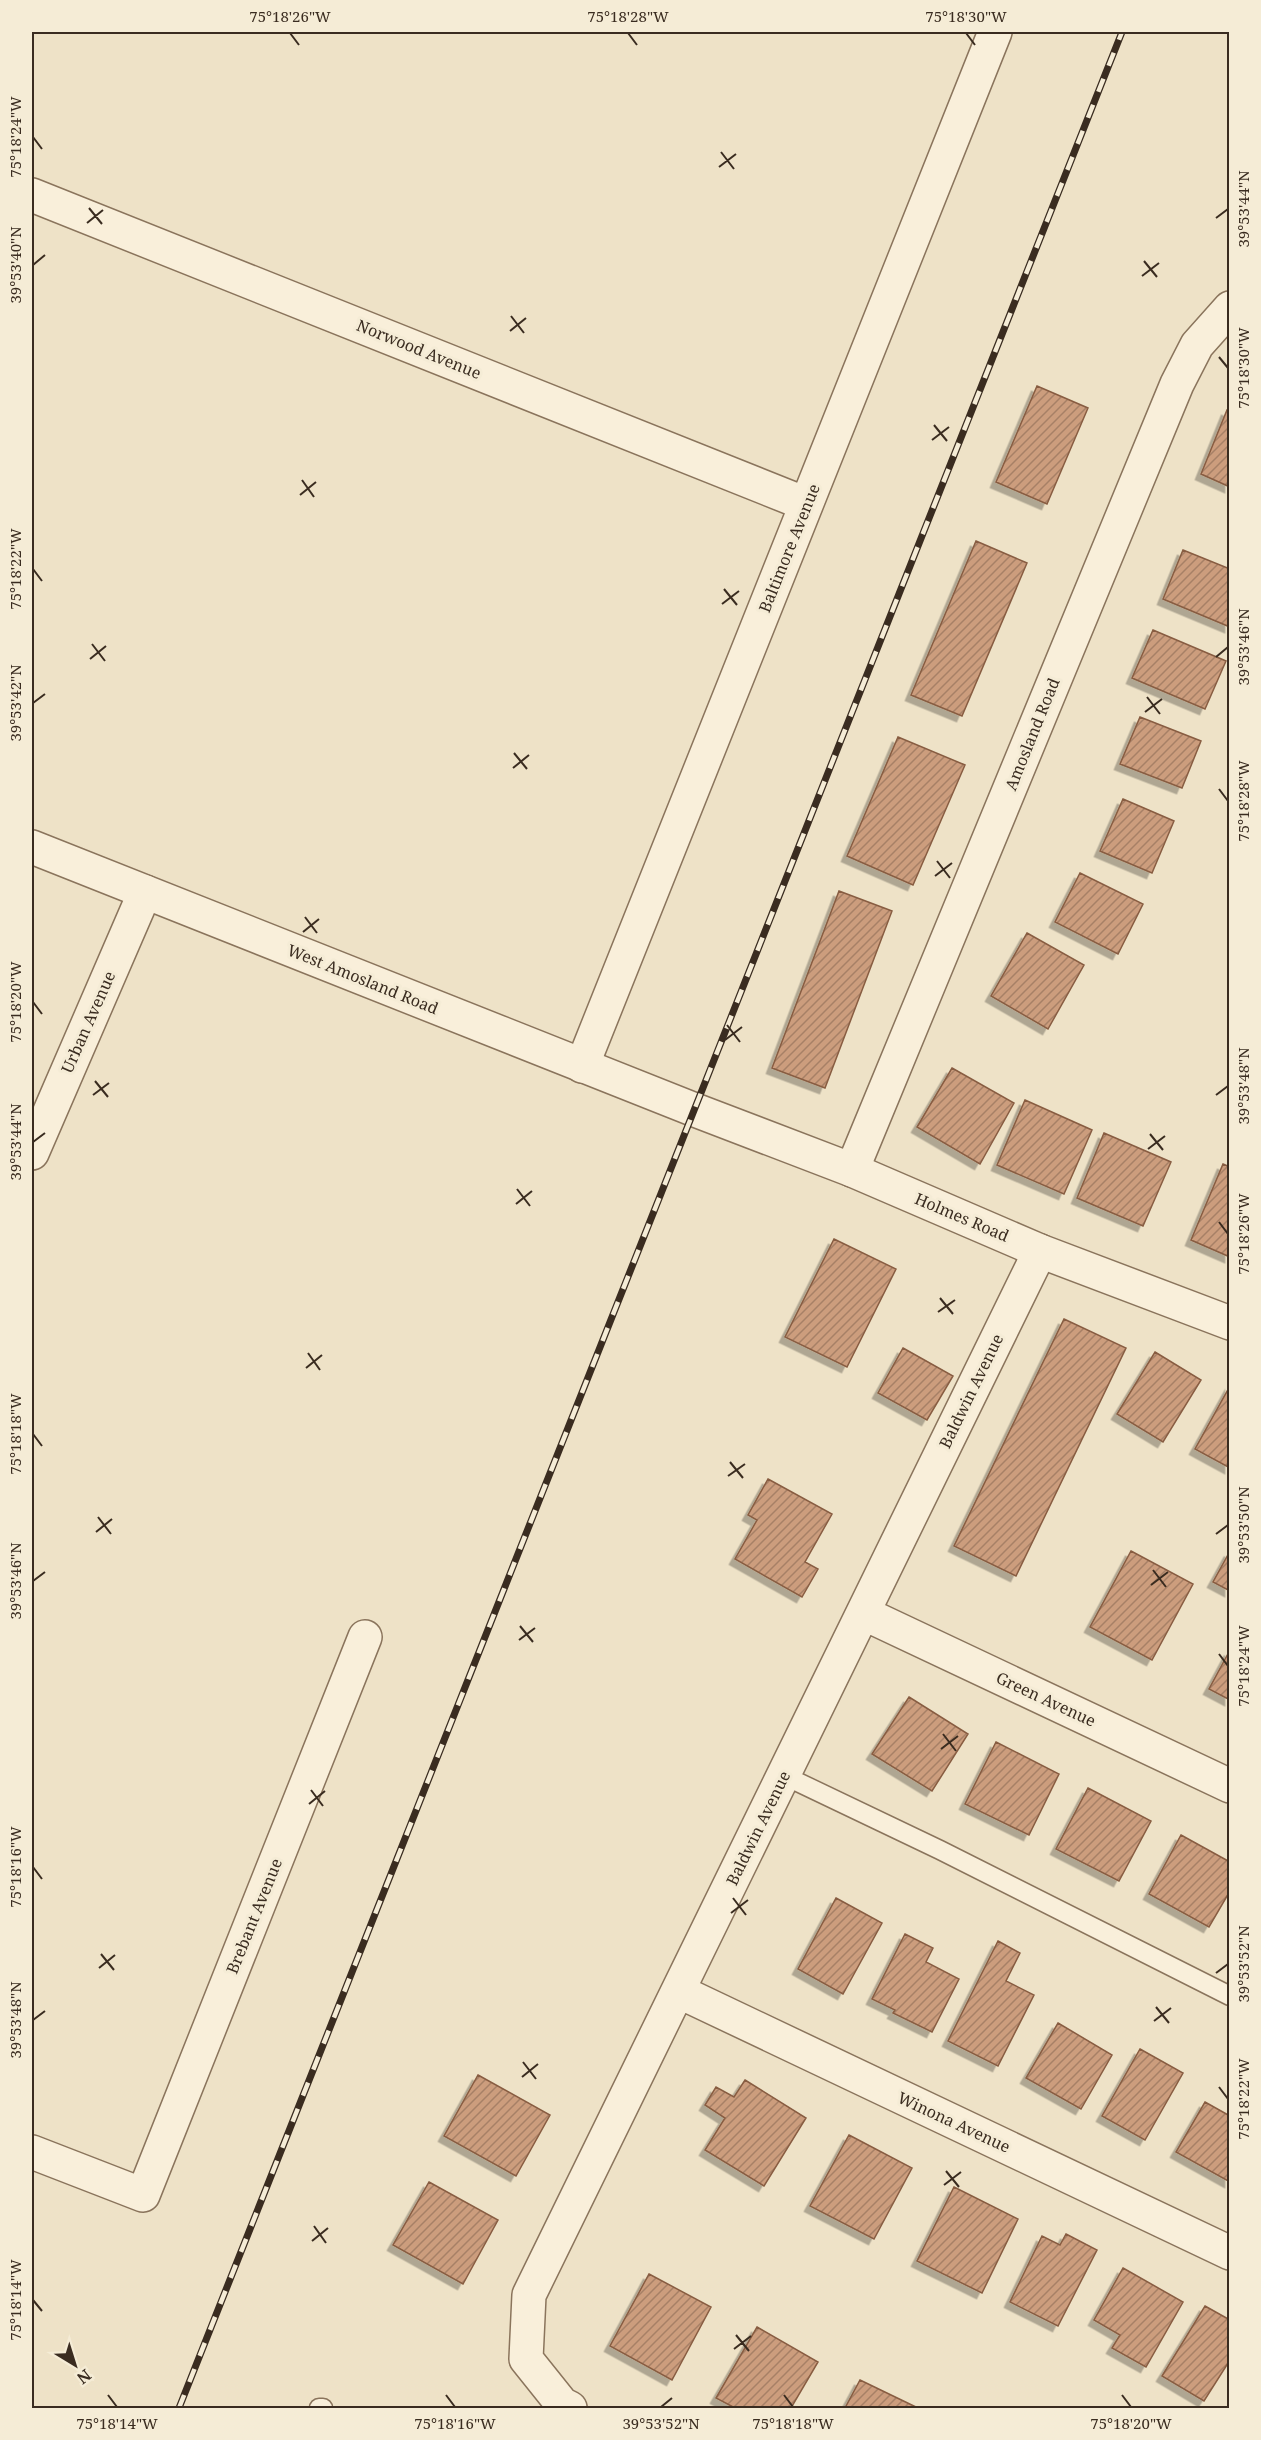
<svg xmlns="http://www.w3.org/2000/svg" width="1261" height="2440" font-family="'Noto Serif',serif">
<style>
.building{fill:url(#building-hatch);stroke:#885d42;stroke-width:1.5;filter:url(#shadow)}
.lines{fill:none;stroke-linecap:round;stroke-linejoin:round}
.service-casing{stroke:#8a745c;stroke-width:21}
.minor-casing{stroke:#8a745c;stroke-width:36}
.tertiary-casing{stroke:#8a745c;stroke-width:36}
.service{stroke:#f9efda;stroke-width:18}
.minor{stroke:#f9efda;stroke-width:33}
.tertiary{stroke:#f9efda;stroke-width:33}
.rail-casing{stroke:#3a2c20;stroke-width:7}
.rail{stroke:#f5ecd6;stroke-width:4.5;stroke-dasharray:14;stroke-linecap:butt}
.ticks{fill:none;stroke:#3a2c20;stroke-width:2}
.labels{text-anchor:middle;stroke-width:6;stroke-linejoin:round;paint-order:stroke}
.street-label{font-size:16px;fill:#3a2c20;stroke:#f5ecd6}
.neatline{fill:none;stroke:#3a2c20;stroke-width:2}
.ticks-label{font-size:15px;text-anchor:middle;fill:#3a2c20}
</style>
<defs>
<pattern id="building-hatch" width="6" height="6" patternUnits="userSpaceOnUse" patternTransform="scale(1.5)"><rect width="6" height="6" fill="#cc9d7d"/><path d="M-1 1l2-2M0 6l6-6M5 7l2-2" fill="none" stroke="#a78066"/></pattern>
<filter id="shadow"><feDropShadow dx="-5.5" dy="5.5" stdDeviation="0" flood-color="#0004"/></filter>
</defs>
<rect width="100%" height="100%" fill="#eee2c7"/>
<path class="building" d="M 1037,386 L 1088,408 L 1047,504 L 996,482 Z
M 1227,410 L 1230,411 L 1230,487 L 1201,474 Z
M 976,541 L 1027,563 L 962,716 L 911,695 Z
M 1183,550 L 1230,569 L 1230,627 L 1163,599 Z
M 1153,630 L 1226,661 L 1205,709 L 1132,678 Z
M 1140,717 L 1201,741 L 1182,788 L 1120,764 Z
M 898,737 L 965,765 L 913,885 L 847,856 Z
M 1123,799 L 1174,821 L 1152,873 L 1100,851 Z
M 1080,873 L 1143,904 L 1118,954 L 1055,922 Z
M 839,891 L 892,911 L 825,1088 L 772,1068 Z
M 1027,933 L 1084,965 L 1048,1029 L 991,996 Z
M 952,1068 L 1014,1103 L 980,1164 L 917,1127 Z
M 1025,1100 L 1092,1130 L 1064,1194 L 997,1165 Z
M 1104,1133 L 1171,1162 L 1143,1226 L 1077,1198 Z
M 1223,1164 L 1230,1167 L 1230,1257 L 1191,1240 Z
M 834,1239 L 896,1269 L 847,1367 L 785,1337 Z
M 1064,1319 L 1126,1348 L 1016,1576 L 954,1546 Z
M 903,1348 L 953,1376 L 927,1420 L 878,1393 Z
M 1155,1352 L 1201,1380 L 1163,1442 L 1117,1414 Z
M 1230,1386 L 1230,1468 L 1195,1449 Z
M 768,1479 L 832,1514 L 805,1562 L 818,1569 L 802,1597 L 735,1559 L 757,1520 L 748,1515 Z
M 1131,1551 L 1193,1584 L 1152,1660 L 1090,1627 Z
M 1230,1551 L 1230,1591 L 1213,1582 Z
M 1230,1650 L 1230,1700 L 1209,1689 Z
M 909,1697 L 968,1734 L 932,1791 L 872,1754 Z
M 996,1742 L 1059,1774 L 1029,1835 L 965,1804 Z
M 1088,1788 L 1151,1821 L 1119,1881 L 1056,1849 Z
M 1181,1835 L 1230,1862 L 1230,1891 L 1209,1927 L 1149,1894 Z
M 836,1898 L 882,1923 L 843,1994 L 798,1969 Z
M 905,1934 L 933,1948 L 926,1962 L 959,1979 L 932,2032 L 893,2013 L 895,2010 L 872,1999 Z
M 998,1941 L 1020,1953 L 1006,1981 L 1034,1995 L 998,2066 L 948,2041 Z
M 1058,2023 L 1112,2055 L 1081,2109 L 1026,2078 Z
M 1140,2049 L 1183,2073 L 1145,2140 L 1102,2116 Z
M 478,2075 L 550,2115 L 516,2176 L 444,2136 Z
M 745,2080 L 806,2118 L 764,2186 L 705,2150 L 725,2118 L 705,2105 L 716,2087 L 734,2097 Z
M 1205,2102 L 1230,2116 L 1230,2182 L 1176,2152 Z
M 849,2135 L 912,2168 L 874,2239 L 810,2206 Z
M 429,2182 L 498,2220 L 463,2284 L 393,2245 Z
M 954,2187 L 1018,2219 L 982,2293 L 917,2261 Z
M 1066,2234 L 1097,2250 L 1058,2326 L 1010,2302 L 1042,2236 L 1060,2245 Z
M 1123,2268 L 1183,2302 L 1146,2367 L 1112,2348 L 1120,2335 L 1094,2320 Z
M 649,2274 L 711,2307 L 672,2380 L 610,2346 Z
M 1205,2306 L 1230,2320 L 1230,2360 L 1204,2401 L 1162,2376 Z
M 757,2327 L 818,2362 L 791,2408 L 735,2408 L 716,2398 Z
M 860,2380 L 918,2408 L 845,2408 Z"/>
<g class="lines">
<g class="service-casing">
<path id="service" d="M 783,1775 L 940,1850 L 1230,1996
M 319,2408 L 323,2408"/>
</g>
<g class="minor-casing">
<path id="minor" d="M 32,195 L 806,504
M 582,1066 L 995,32
M 32,1153 L 145,892
M 852,1170 L 1177,384 L 1197,345 L 1230,308
M 863,1613 L 1230,1786
M 678,1991 L 1230,2253
M 32,2152 L 143,2195 L 365,1637
M 570,2408 L 562,2404 L 526,2359 L 529,2295 L 1040,1251"/>
</g>
<g class="tertiary-casing">
<path id="tertiary" d="M 32,847 L 695,1110 L 852,1170 L 1040,1251 L 1230,1323"/>
</g>
<use href="#service" class="service"/>
<use href="#minor" class="minor"/>
<use href="#tertiary" class="tertiary"/>
<g class="rail-casing">
<path id="rail" d="M 179,2408 L 1122,32"/>
</g>
<use href="#rail" class="rail"/>
</g>
<path class="ticks" d="M 290,33 L 299,45M 628,33 L 637,45M 966,33 L 975,45M 33,137 L 42,149M 721,152 L 734,169M 719,167 L 736,154M 89,208 L 102,224M 1216,218 L 1228,209M 87,223 L 103,210M 1144,261 L 1157,277M 33,265 L 45,255M 1142,276 L 1159,263M 511,316 L 524,333M 510,331 L 526,318M 1219,357 L 1228,368M 934,425 L 947,441M 932,440 L 949,427M 302,480 L 314,497M 300,495 L 316,482M 33,569 L 42,581M 724,589 L 737,605M 722,604 L 739,591M 92,644 L 105,661M 1216,657 L 1228,647M 90,659 L 106,646M 1147,697 L 1160,714M 33,703 L 45,694M 1145,712 L 1162,699M 514,753 L 527,769M 513,768 L 529,755M 1219,789 L 1228,801M 937,861 L 950,878M 935,876 L 952,863M 305,917 L 317,933M 303,932 L 319,919M 33,1002 L 42,1014M 727,1025 L 740,1042M 725,1040 L 742,1027M 95,1081 L 108,1097M 93,1095 L 109,1083M 1216,1095 L 1228,1086M 1150,1134 L 1163,1150M 33,1142 L 45,1133M 1148,1149 L 1165,1136M 517,1189 L 530,1206M 516,1204 L 532,1191M 1219,1222 L 1228,1234M 940,1298 L 953,1314M 938,1312 L 955,1300M 308,1353 L 320,1370M 306,1368 L 322,1355M 33,1434 L 42,1446M 730,1462 L 743,1478M 728,1476 L 745,1464M 98,1517 L 111,1534M 96,1532 L 112,1519M 1216,1534 L 1228,1525M 1153,1570 L 1166,1587M 33,1581 L 45,1572M 1151,1585 L 1168,1572M 520,1626 L 533,1642M 519,1640 L 535,1628M 1219,1654 L 1228,1666M 943,1734 L 956,1751M 941,1749 L 958,1736M 311,1790 L 323,1806M 309,1804 L 325,1791M 33,1867 L 42,1879M 733,1898 L 746,1915M 731,1913 L 748,1900M 101,1954 L 114,1970M 99,1968 L 115,1955M 1216,1973 L 1228,1964M 1156,2007 L 1169,2023M 33,2020 L 45,2011M 1154,2021 L 1171,2008M 523,2062 L 536,2079M 522,2077 L 538,2064M 1219,2087 L 1228,2099M 946,2171 L 959,2187M 944,2185 L 961,2172M 314,2226 L 326,2243M 312,2241 L 328,2228M 33,2300 L 42,2311M 736,2335 L 749,2351M 734,2349 L 751,2336M 108,2395 L 117,2407M 446,2395 L 455,2407M 784,2395 L 793,2407M 1122,2395 L 1131,2407M 661,2407 L 672,2398"/>
<g class="labels">
<g class="street-label">
<text transform="translate(419 349) rotate(22)" y="6">Norwood Avenue</text>
<text transform="translate(789 548) rotate(-68)" y="6">Baltimore Avenue</text>
<text transform="translate(1032 734) rotate(-68)" y="6">Amosland Road</text>
<text transform="translate(363 979) rotate(22)" y="6">West Amosland Road</text>
<text transform="translate(88 1022) rotate(-66)" y="6">Urban Avenue</text>
<text transform="translate(962 1217) rotate(23)" y="6">Holmes Road</text>
<text transform="translate(971 1391) rotate(-64)" y="6">Baldwin Avenue</text>
<text transform="translate(1046 1699) rotate(25)" y="6">Green Avenue</text>
<text transform="translate(758 1828) rotate(-64)" y="6">Baldwin Avenue</text>
<text transform="translate(254 1916) rotate(-68)" y="6">Brebant Avenue</text>
<text transform="translate(954 2122) rotate(25)" y="6">Winona Avenue</text>
</g>
</g>
<rect width="1261" height="2440" fill="none" stroke="#f5ecd6" stroke-width="66"/>
<g transform="translate(75 2365) rotate(142)" stroke="#f5ecd6" stroke-width="4.5" paint-order="stroke">
<path d="M0-4.5L10 22L0 15L-10 22Z" fill="#3a2c20"/>
<text y="-9" font-size="16" font-weight="bold" text-anchor="middle" fill="#3a2c20">N</text>
</g>
<rect x="33" y="33" width="1195" height="2374" class="neatline"/>
<g class="ticks-label">
<text x="290" y="22">75°18'26"W</text>
<text x="628" y="22">75°18'28"W</text>
<text x="966" y="22">75°18'30"W</text>
<text transform="translate(16 137) rotate(-90)" y="5">75°18'24"W</text>
<text transform="translate(1244 209) rotate(-90)" y="5">39°53'44"N</text>
<text transform="translate(16 265) rotate(-90)" y="5">39°53'40"N</text>
<text transform="translate(1244 368) rotate(-90)" y="5">75°18'30"W</text>
<text transform="translate(16 569) rotate(-90)" y="5">75°18'22"W</text>
<text transform="translate(1244 647) rotate(-90)" y="5">39°53'46"N</text>
<text transform="translate(16 703) rotate(-90)" y="5">39°53'42"N</text>
<text transform="translate(1244 801) rotate(-90)" y="5">75°18'28"W</text>
<text transform="translate(16 1002) rotate(-90)" y="5">75°18'20"W</text>
<text transform="translate(1244 1086) rotate(-90)" y="5">39°53'48"N</text>
<text transform="translate(16 1142) rotate(-90)" y="5">39°53'44"N</text>
<text transform="translate(1244 1234) rotate(-90)" y="5">75°18'26"W</text>
<text transform="translate(16 1434) rotate(-90)" y="5">75°18'18"W</text>
<text transform="translate(1244 1525) rotate(-90)" y="5">39°53'50"N</text>
<text transform="translate(16 1581) rotate(-90)" y="5">39°53'46"N</text>
<text transform="translate(1244 1666) rotate(-90)" y="5">75°18'24"W</text>
<text transform="translate(16 1867) rotate(-90)" y="5">75°18'16"W</text>
<text transform="translate(1244 1964) rotate(-90)" y="5">39°53'52"N</text>
<text transform="translate(16 2020) rotate(-90)" y="5">39°53'48"N</text>
<text transform="translate(1244 2099) rotate(-90)" y="5">75°18'22"W</text>
<text transform="translate(16 2300) rotate(-90)" y="5">75°18'14"W</text>
<text x="117" y="2429">75°18'14"W</text>
<text x="455" y="2429">75°18'16"W</text>
<text x="661" y="2429">39°53'52"N</text>
<text x="793" y="2429">75°18'18"W</text>
<text x="1131" y="2429">75°18'20"W</text>
</g>
</svg>
